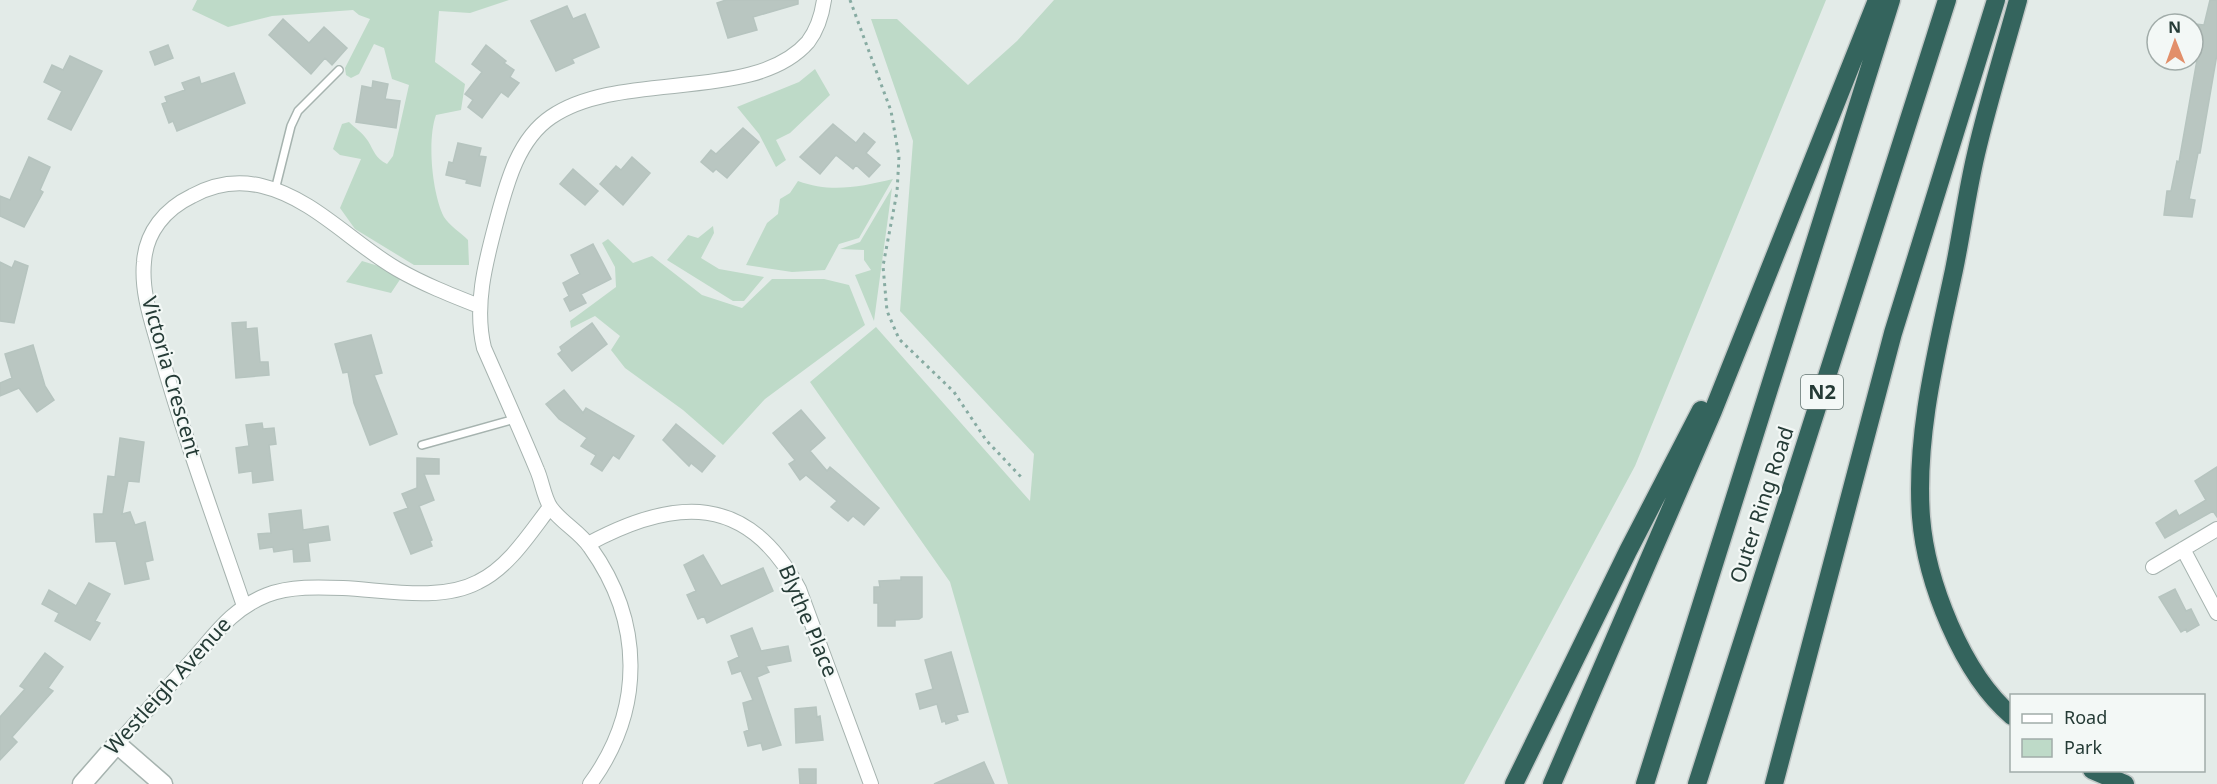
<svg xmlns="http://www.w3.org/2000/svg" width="2217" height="784" font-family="'Noto Sans',sans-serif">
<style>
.green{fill:#bedac8}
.building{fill:#b9c6c1;stroke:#b6c4bf;stroke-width:1.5}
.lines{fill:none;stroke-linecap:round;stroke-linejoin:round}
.service-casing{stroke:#a6b3af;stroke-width:10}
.minor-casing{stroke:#a6b3af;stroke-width:16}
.tertiary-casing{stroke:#a6b3af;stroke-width:21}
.motorway-casing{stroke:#c2c8c7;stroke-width:21}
.path{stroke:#87aba2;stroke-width:3;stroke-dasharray:3 4.5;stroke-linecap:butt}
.service{stroke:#fff;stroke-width:7}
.minor{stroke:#fff;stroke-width:14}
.tertiary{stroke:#fff;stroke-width:18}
.motorway{stroke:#34645d;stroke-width:18}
.labels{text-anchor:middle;stroke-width:4.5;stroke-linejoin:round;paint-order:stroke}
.shield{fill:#f3f8f6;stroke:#637470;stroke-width:1.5}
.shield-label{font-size:20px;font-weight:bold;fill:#253b36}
.street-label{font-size:21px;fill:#253b36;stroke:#f3f8f6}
</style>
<rect width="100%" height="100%" fill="#e3ebe8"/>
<path class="green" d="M 197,0 L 509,0 L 470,13 L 439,11 L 435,62 L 465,84 L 461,110 L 436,115 C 427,140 432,193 444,217 C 449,225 461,233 468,240 L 469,265 L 414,265 L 355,229 L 340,208 L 361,159 L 340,155 L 333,149 L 342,124 L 349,122 C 355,128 363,133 368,141 C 374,151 375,158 387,164 L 393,156 L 409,85 L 392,79 L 384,48 L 374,44 L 359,74 L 351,78 L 346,75 L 345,68 L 370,19 L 359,15 L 353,10 L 272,16 L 228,27 L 192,10 Z
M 1054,0 L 1826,0 L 1635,466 L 1464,784 L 1008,784 L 950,582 L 810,382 L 876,327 L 1030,501 L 1034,454 L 900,311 L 913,141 L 871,19 L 897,19 L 968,85 L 1017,41 Z
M 815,69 L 830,95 L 790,133 L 776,140 L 786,160 L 776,167 L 759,134 L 737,107 L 799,82 Z
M 893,179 L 859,238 L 839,244 L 825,270 L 792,272 L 746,265 L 767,223 L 778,214 L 780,199 L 790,193 L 798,181 C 830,193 860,187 893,179 Z
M 892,188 L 874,321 L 855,275 L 871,270 L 864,260 L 864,250 L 840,249 L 860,242 Z
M 713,226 L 714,233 L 701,258 L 719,269 L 764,277 L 744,301 L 733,301 L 667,260 L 688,235 L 698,238 Z
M 608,239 L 633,263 L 652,256 L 702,295 L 742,308 L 772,279 L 824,279 L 849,285 L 865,325 L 765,399 L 723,445 L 683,410 L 625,368 L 611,350 L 620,336 L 595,316 L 571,328 L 570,321 L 616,287 L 615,267 L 602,243 Z
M 362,261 L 385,268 L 401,278 L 391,293 L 346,282 Z"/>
<path class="building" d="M 726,0 L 798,0 L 798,4 L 753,17 L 757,30 L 728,38 L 717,3 Z
M 2210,0 L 2217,0 L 2217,54 L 2200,153 L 2198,153 L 2189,199 L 2195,200 L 2192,217 L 2164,215 L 2167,191 L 2171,191 L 2177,161 L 2179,162 L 2200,43 L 2193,42 L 2196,24 L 2204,25 Z
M 567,6 L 573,19 L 585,14 L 599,47 L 572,59 L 574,63 L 556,71 L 531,21 Z
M 283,19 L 309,43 L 324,27 L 347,48 L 332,65 L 325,58 L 311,74 L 269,35 Z
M 168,45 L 173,58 L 155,65 L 150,52 Z
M 486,45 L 506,61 L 504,63 L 514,70 L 510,77 L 519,83 L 508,97 L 501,92 L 482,118 L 468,107 L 473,100 L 465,94 L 482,72 L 472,64 Z
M 70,56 L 102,71 L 71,130 L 48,119 L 62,91 L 44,82 L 52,65 L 63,70 Z
M 234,73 L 245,103 L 177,131 L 173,121 L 169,123 L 162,104 L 167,102 L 165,97 L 185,90 L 182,83 L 199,77 L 201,84 Z
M 373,81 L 388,84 L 385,99 L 400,101 L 396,128 L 356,122 L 362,86 L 372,88 Z
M 833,124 L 856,143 L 864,133 L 875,142 L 866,153 L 880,165 L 869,177 L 856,165 L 853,169 L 836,155 L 820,174 L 800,157 Z
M 743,128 L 759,142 L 727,178 L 716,169 L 713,172 L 701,162 L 711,150 L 716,154 Z
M 458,143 L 481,148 L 479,156 L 486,157 L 480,186 L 466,183 L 467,180 L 446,175 L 449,162 L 453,163 Z
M 29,157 L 50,167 L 40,190 L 43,192 L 24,227 L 0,216 L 0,196 L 10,200 Z
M 632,157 L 650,173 L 623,205 L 600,184 L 616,166 L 621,170 Z
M 573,169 L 598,191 L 585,205 L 560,184 Z
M 593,244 L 611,279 L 581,294 L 586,303 L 570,311 L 564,299 L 569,296 L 563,283 L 580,274 L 571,255 Z
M 15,261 L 28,266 L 14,323 L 0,321 L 0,262 L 12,268 Z
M 246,322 L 246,329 L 257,328 L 260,362 L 268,362 L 269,375 L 236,378 L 232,323 Z
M 592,323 L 607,344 L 572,371 L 558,354 L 562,351 L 560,347 Z
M 371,335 L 382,373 L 374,375 L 397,434 L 370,445 L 354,403 L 348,372 L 343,373 L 335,344 Z
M 33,345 L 45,386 L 54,400 L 37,412 L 19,388 L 0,396 L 0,383 L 12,378 L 5,354 Z
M 564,390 L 583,413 L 586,408 L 634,436 L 619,459 L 613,455 L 602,471 L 591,464 L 596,455 L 581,446 L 587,438 L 559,419 L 546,404 Z
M 801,410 L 825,438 L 810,451 L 827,471 L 830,467 L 879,508 L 864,525 L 853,516 L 848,521 L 831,507 L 837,501 L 806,475 L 800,480 L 789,464 L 795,460 L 773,433 Z
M 262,423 L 263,429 L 274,428 L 276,444 L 269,445 L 273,480 L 253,483 L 252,471 L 239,473 L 236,448 L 249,446 L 246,425 Z
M 676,424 L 715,456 L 702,472 L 691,463 L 689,466 L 663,440 Z
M 120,438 L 144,442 L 139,482 L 128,481 L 122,514 L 130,512 L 135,525 L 145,522 L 153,560 L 145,562 L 149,579 L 125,584 L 116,541 L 96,542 L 94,514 L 103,514 L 108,476 L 115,477 Z
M 417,458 L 439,459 L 439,474 L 424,474 L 434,500 L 419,506 L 432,540 L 430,541 L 432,546 L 411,554 L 394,513 L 408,508 L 402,494 L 417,488 Z
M 2217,467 L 2217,517 L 2213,511 L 2165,538 L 2156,523 L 2176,510 L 2179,516 L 2206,500 L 2195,481 Z
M 301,510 L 303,530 L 328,526 L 330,540 L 308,543 L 310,561 L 294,562 L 293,549 L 274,552 L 273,547 L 260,549 L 258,534 L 271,533 L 269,514 Z
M 703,555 L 721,586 L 763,568 L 773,591 L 707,623 L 704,616 L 698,619 L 687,595 L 696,591 L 684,565 Z
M 901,577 L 922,577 L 922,617 L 919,619 L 895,620 L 895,626 L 878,626 L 878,603 L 874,603 L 874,587 L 880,587 L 879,581 L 901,580 Z
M 89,583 L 110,594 L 95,621 L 100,623 L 90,640 L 55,621 L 59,613 L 42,604 L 49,590 L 76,606 Z
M 2175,589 L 2186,611 L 2191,609 L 2199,625 L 2187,632 L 2186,629 L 2181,632 L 2159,597 Z
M 752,628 L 761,651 L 788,646 L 791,661 L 766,666 L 769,672 L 757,677 L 781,745 L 763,750 L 761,743 L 748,746 L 744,732 L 749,730 L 743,703 L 753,700 L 741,671 L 732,674 L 728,662 L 739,657 L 731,636 Z
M 951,652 L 968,712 L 956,715 L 958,720 L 946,724 L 945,721 L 942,722 L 937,704 L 920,709 L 916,694 L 933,689 L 925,660 Z
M 45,653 L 63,667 L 48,688 L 53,691 L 12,737 L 17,742 L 0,760 L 0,717 L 25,689 L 20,686 Z
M 816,707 L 817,717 L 820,716 L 823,740 L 796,743 L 795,709 Z
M 984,762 L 994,784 L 934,784 Z
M 799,769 L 816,769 L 816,784 L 800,784 Z"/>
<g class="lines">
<g class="service-casing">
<path id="service" d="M 275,190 L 291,126 L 298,111 L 339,70
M 422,445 L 515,419"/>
</g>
<g class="minor-casing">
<path id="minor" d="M 588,544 C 675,497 748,493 799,589 L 871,784
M 2183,549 L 2217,613
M 2153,567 L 2217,529
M 244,606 C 215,521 184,437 160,351 C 152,322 141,292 144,262 C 146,232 165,209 192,196 C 214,184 237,180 262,186 C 313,198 352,243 397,269 C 423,284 451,295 479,306
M 117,744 C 140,718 164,692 187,666 C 213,638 229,610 267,595 C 290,586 319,587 343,588 C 385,590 440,602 478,582 C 509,567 530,533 550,507
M 590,784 C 645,709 643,621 590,547 C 580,532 562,523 551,508 C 544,498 542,481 537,470 C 520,429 502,389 484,348 C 474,307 485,264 496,223 C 506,186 517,140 551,117 C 621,69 754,104 808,42 C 817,30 822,14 824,0"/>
</g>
<g class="tertiary-casing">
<path id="tertiary" d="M 82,784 L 117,744 L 163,784"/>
</g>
<g class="motorway-casing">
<path id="motorway" d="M 2012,716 C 1962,674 1926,581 1921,517 C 1915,435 1937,350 1954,270 C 1962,231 1967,192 1976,154 C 1988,102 2004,51 2018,0
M 2092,770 L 2125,784
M 1514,784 L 1628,551 L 1701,410
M 1552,784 L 1713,411 L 1877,0
M 1645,784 L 1891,0
M 1697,784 L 1947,0
M 1774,784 L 1893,333 L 1996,0"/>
</g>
<path class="path" d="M 850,0 L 891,111 L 899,157 L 897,192 L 883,266 L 887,311 L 899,339 L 954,392 L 986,440 L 1022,478"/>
<use href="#service" class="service"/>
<use href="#minor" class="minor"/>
<use href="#tertiary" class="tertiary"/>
<use href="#motorway" class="motorway"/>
</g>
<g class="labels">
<rect class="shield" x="1801" y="375" width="42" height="34" rx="4.5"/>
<g class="shield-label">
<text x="1822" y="399">N2</text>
</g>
<g class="street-label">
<text transform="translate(171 377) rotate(74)" y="7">Victoria Crescent</text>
<text transform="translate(1762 505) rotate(-72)" y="7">Outer Ring Road</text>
<text transform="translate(808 621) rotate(67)" y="7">Blythe Place</text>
<text transform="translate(168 686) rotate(-48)" y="7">Westleigh Avenue</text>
</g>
</g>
<rect x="2010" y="694" width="195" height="78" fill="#f3f8f6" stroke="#a1aca9" stroke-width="1.5"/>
<rect x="2022" y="714" width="30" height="9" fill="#ffffff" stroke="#a1aca9" stroke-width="1.5"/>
<text x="2064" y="724" font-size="18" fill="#253b36">Road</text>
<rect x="2022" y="739" width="30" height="18" fill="#bedac8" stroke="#a1aca9" stroke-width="1.5"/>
<text x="2064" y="754" font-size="18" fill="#253b36">Park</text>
<g transform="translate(2175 42) rotate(359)"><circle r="28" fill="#f3f8f6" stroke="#a1aca9" stroke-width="1.5"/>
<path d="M0-4.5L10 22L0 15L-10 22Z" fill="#e28f6a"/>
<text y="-9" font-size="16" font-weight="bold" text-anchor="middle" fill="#253b36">N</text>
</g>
</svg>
